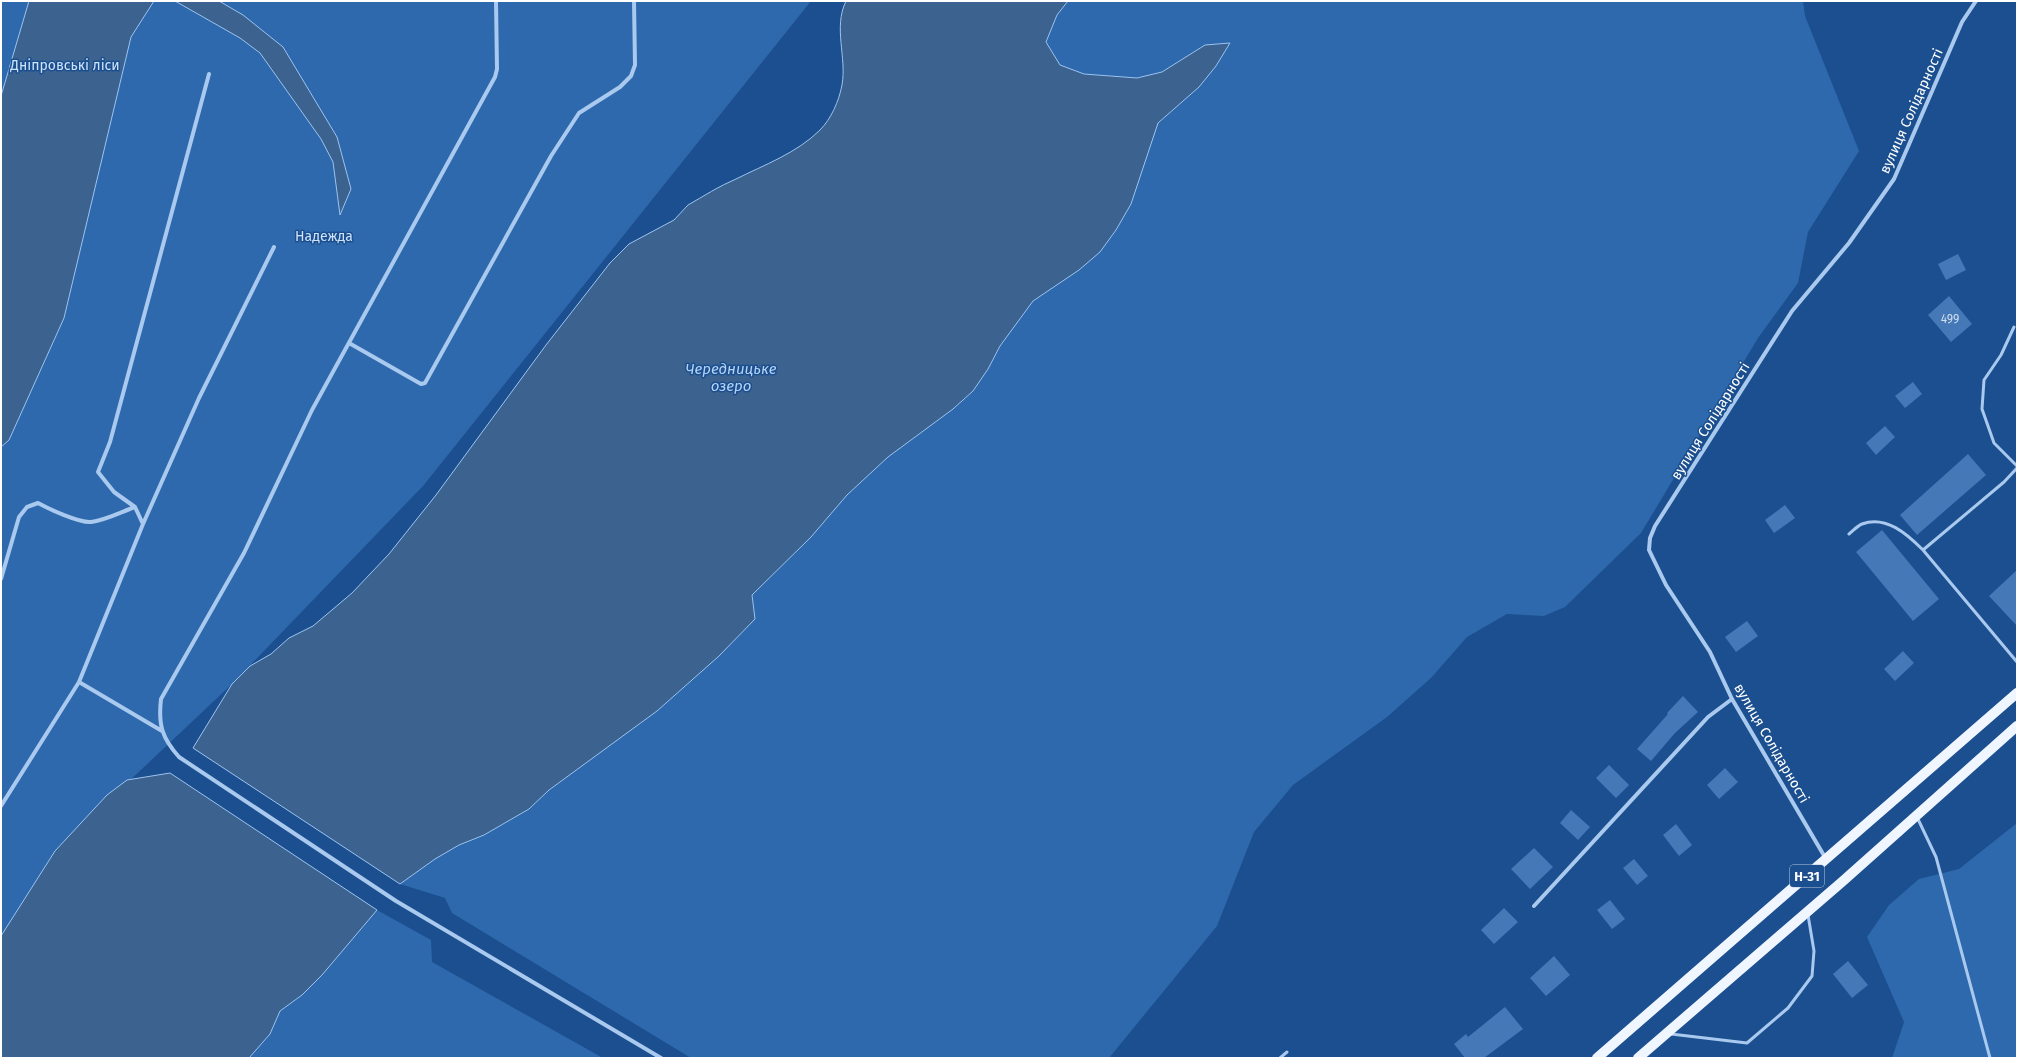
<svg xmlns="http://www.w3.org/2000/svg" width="2018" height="1059" font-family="'Fira Sans',sans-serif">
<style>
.green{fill:#2e69ad}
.water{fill:#3c6290;stroke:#9cc4f0}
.building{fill:#4478b7}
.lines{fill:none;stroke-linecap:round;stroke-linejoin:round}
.service{stroke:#a9c9ee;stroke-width:3}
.minor{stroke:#a9c9ee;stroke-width:4}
.primary{stroke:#f0f6ff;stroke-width:10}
.labels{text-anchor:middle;stroke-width:3;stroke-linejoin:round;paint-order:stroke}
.number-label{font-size:12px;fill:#d0dded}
.shield{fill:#1b4f8f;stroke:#bbcadd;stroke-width:1}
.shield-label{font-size:13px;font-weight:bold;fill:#fff}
.park-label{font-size:14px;fill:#cfe3fa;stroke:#1b4f8f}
.street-label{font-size:14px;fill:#fff;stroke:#1b4f8f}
.water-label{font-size:15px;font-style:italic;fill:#b5d3f5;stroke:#1b4f8f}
</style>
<rect width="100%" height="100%" fill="#1b4f8f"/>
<path class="green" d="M 1,1 L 811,1 L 423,486 L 232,684 L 55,851 L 1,937 Z
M 1068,1 L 1803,1 L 1805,16 L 1859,151 L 1808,232 L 1798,283 L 1758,338 L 1641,533 L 1565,607 L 1544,616 L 1507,614 L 1467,637 L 1431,678 L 1387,717 L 1293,785 L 1254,832 L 1217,926 L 1109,1058 L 691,1058 L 452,913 L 445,898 L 400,884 L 435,859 L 459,845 L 484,835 L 529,809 L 549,790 L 657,711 L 719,656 L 755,619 L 752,595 L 811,537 L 847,495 L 888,457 L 953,409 L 973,391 L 988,369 L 1000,346 L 1033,301 L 1100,252 L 1116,230 L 1131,204 L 1158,123 L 1199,87 L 1216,66 L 1230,43 L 1205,45 L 1162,72 L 1137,78 L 1084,74 L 1059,65 L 1046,42 L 1057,15 Z
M 2017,823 L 2017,1058 L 1892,1058 L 1904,1022 L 1867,937 L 1889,905 L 1919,879 L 1959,869 Z
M 377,910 L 431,940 L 432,962 L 603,1058 L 249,1058 L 270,1034 L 280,1011 L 302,995 L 322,975 Z"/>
<path class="water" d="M 29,1 L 154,1 L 131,37 L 64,318 L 9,440 L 1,447 L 1,96 Z
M 175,1 L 219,1 L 243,15 L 283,47 L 337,137 L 351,189 L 340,215 L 333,162 L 321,139 L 260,53 L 240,38 Z
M 846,1 L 1068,1 L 1057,15 L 1046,42 L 1060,65 L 1084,74 L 1137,78 L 1162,72 L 1205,45 L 1230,43 L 1216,66 L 1199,87 L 1158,123 L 1131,204 L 1116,230 L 1100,252 L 1079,270 L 1033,301 L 1000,346 L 988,369 L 973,391 L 953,409 L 888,457 L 847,495 L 811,537 L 752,595 L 755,619 L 719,656 L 657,711 L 549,790 L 529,809 L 484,835 L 459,845 L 435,859 L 400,884 L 193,748 L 232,684 L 250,666 L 271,654 L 289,638 L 313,626 L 352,593 L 389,554 L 436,495 L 546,345 L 610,263 L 629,244 L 674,220 L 688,205 C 704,196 719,186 736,179 C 764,165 797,153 820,130 C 831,119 839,101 842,85 C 847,57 833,28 846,1 Z
M 170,773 L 377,910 L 322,975 L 302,995 L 280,1011 L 270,1034 L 249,1058 L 1,1058 L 1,936 L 55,851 L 107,795 L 127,780 Z"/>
<path class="building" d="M 1958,254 L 1966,270 L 1946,280 L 1938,264 Z
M 1949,296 L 1972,324 L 1951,342 L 1928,315 Z
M 1913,382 L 1922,394 L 1905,408 L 1895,396 Z
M 1885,426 L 1895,437 L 1876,455 L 1866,443 Z
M 1968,454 L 1986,475 L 1917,535 L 1900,515 Z
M 1785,505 L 1795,518 L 1774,533 L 1765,520 Z
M 1882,530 L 1939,599 L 1913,621 L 1856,552 Z
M 2017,570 L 2017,626 L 1989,596 Z
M 1747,621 L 1758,636 L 1736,652 L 1725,637 Z
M 1903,651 L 1914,663 L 1895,681 L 1884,669 Z
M 1683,696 L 1698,712 L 1675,733 L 1651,761 L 1637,749 L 1668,714 L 1667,713 Z
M 1609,765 L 1629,785 L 1616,798 L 1596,778 Z
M 1725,768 L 1738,782 L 1719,799 L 1707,785 Z
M 1571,810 L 1590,827 L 1578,840 L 1560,823 Z
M 1676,824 L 1692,845 L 1679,856 L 1663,835 Z
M 1534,848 L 1553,867 L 1530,889 L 1511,869 Z
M 1634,859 L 1648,876 L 1637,885 L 1623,868 Z
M 1610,900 L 1625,919 L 1612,929 L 1597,910 Z
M 1504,908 L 1518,922 L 1494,944 L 1481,930 Z
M 1554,956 L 1570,975 L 1546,996 L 1530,978 Z
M 1848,961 L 1868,985 L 1852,998 L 1833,974 Z
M 1505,1007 L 1523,1029 L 1484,1058 L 1465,1058 L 1454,1044 L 1466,1034 L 1468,1037 Z"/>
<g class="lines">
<path class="service" d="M 2014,327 L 2001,355 L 1984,380 L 1982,409 L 1994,443 L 2017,466
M 1849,534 C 1853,531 1857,526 1862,524 C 1886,515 1907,534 1923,550 L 2017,662
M 1923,550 L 2004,482 L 2017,468
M 1917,817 L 1936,857 L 1990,1058
M 1671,1034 L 1747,1043 L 1788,1008 L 1812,976 L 1814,951 L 1808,915
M 1280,1058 L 1287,1052"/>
<path class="minor" d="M 496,1 L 497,69 L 495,77 L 312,410 L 244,553 L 161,699 C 158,725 162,738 179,757 L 396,901 L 661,1058
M 349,343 L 421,384 L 425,383 L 551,156 L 579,113 L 620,87 L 631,76 L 635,65 L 634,1
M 143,524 L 135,507 L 114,492 L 98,472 L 110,442 L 209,74
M 1,579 L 19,517 L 27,507 L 38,503 C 49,509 79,523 91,522 C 106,520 121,512 135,507
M 79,682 L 162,731
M 1,806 L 79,682 L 143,524 L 199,398 L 274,247
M 1826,859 L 1732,699 L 1710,652 L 1666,585 L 1649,550 L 1650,538 L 1655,526 L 1792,311 L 1849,243 L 1894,179 L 1962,22 L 1976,1
M 1534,906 L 1708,717 L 1732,699"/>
<path class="primary" d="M 1597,1058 L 2017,693
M 1638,1058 L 1843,881 L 2017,726"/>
</g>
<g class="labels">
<g class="number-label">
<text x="1950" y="323">499</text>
</g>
<rect class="shield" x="1790" y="865" width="34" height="22" rx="3"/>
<g class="shield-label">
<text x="1807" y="881">Н-31</text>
</g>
<g class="park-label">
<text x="65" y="70">Дніпровські ліси</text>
<text x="324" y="241">Надежда</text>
</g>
<g class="street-label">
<text transform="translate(1911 111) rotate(-66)" y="5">вулиця Солідарності</text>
<text transform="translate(1710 421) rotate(-58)" y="5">вулиця Солідарності</text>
<text transform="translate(1772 743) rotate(60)" y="5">вулиця Солідарності</text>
</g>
<g class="water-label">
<text x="731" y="374">Чередницьке<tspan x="731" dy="17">озеро</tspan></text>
</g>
</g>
<rect width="2018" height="1059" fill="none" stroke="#ffffff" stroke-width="4"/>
</svg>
